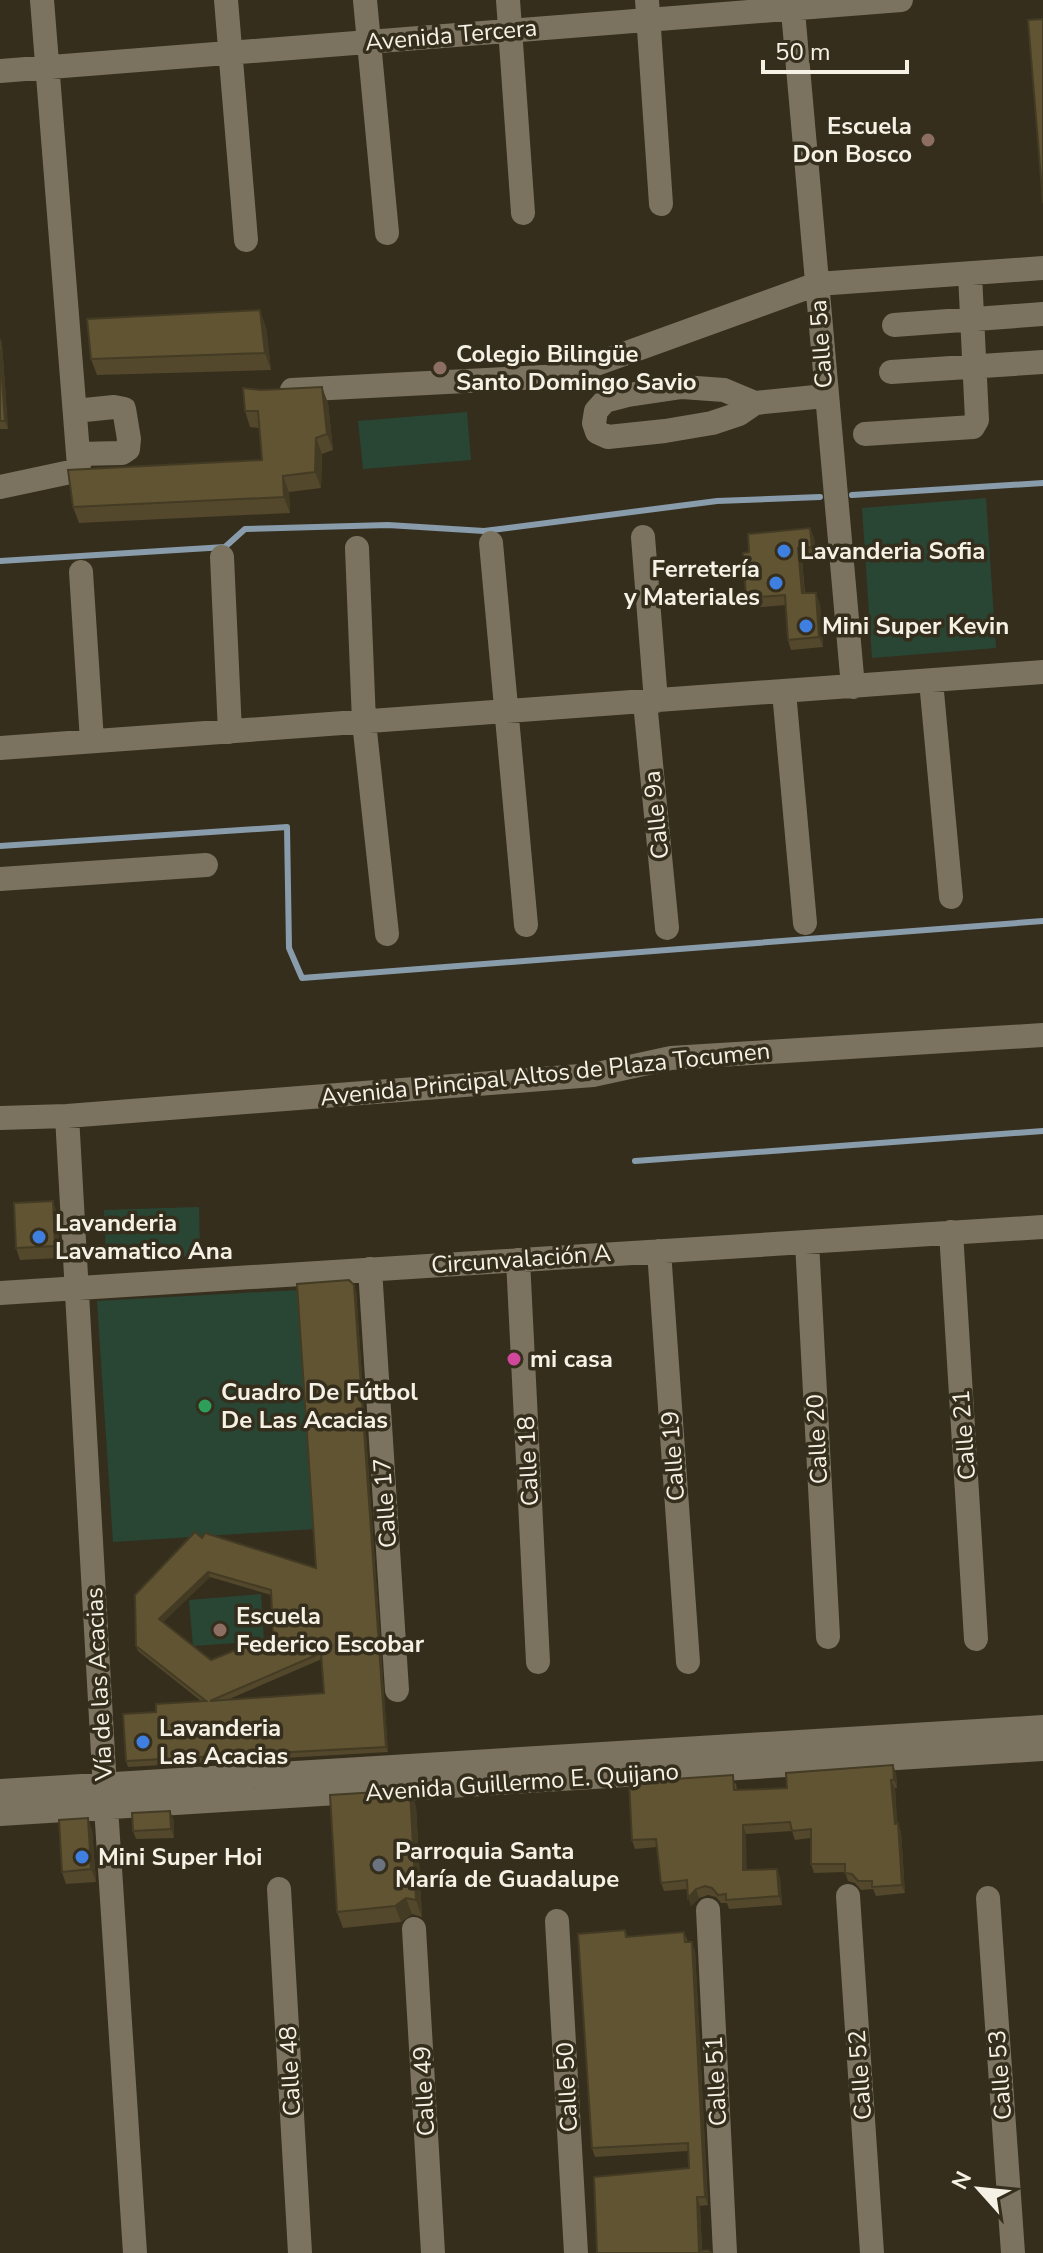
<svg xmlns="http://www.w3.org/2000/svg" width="1043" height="2253" font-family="'Nunito Sans',sans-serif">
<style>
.green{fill:#294635}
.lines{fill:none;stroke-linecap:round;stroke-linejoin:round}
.stream{stroke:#899cab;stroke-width:6}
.minor{stroke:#7b735f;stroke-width:24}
.wall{fill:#53482c;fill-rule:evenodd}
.shaded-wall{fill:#443b24}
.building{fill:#615433;stroke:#443b24;stroke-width:2;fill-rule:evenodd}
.education-dot{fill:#8d6e63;stroke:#352e1d;stroke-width:3}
.shop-dot{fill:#3f7fe0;stroke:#352e1d;stroke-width:3}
.hotel-dot{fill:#d1479c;stroke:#352e1d;stroke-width:3}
.leisure-dot{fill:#2e9e5b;stroke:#352e1d;stroke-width:3}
.worship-dot{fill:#6b7280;stroke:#352e1d;stroke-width:3}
.labels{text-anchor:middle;stroke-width:7;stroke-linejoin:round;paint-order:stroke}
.street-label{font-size:24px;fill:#f5f1e5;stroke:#352e1d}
.poi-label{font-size:24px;font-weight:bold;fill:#f5f1e5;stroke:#352e1d;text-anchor:start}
</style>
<rect width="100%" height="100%" fill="#352e1d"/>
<path class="green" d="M 467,412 L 471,460 L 363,469 L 358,421 Z
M 986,498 L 996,648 L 872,658 L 862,508 Z
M 199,1207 L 200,1256 L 106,1259 L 104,1210 Z
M 299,1290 L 315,1529 L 113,1542 L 97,1301 Z
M 261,1594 L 264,1641 L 193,1646 L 189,1600 Z"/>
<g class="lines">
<path class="stream" d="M 852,495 L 1043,483
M 0,561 L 225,547 L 245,529 L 388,525 L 484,531 L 717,501 L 820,497
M 0,846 L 287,827 L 289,948 L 302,978 L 1043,921
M 635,1161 L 1043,1131"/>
<path class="minor" d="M 226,0 L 246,240
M 365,0 L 387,233
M 508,0 L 523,213
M 647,0 L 661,204
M 792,0 L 853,687
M 0,71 L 901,0
M 894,325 L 1043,314
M 891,372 L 1043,362
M 292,390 L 563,376 L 817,284 L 1043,268
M 755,403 L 739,414 L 712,423 L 665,431 L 608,437 L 597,432 L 594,423 L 596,411 L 605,401 L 628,395 L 682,387 L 724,390 L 755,403 L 825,396
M 75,411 L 114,407 L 124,409 L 129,439 L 128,449 L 122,453 L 78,454
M 865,434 L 973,427 L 977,420 L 970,274
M 0,487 L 75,471 L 79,466 L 42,0
M 643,537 L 656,701
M 491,543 L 526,925
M 357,548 L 364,722 L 387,934
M 222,557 L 230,732
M 81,572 L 92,741
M 931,681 L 951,897
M 784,692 L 805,923
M 645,702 L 667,928
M 0,748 L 1043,672
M 0,879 L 206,865
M 67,1116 L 106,1807 L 135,2253
M 0,1118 L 67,1116 L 593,1075 L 671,1058 L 1043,1035
M 951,1232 L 976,1639
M 807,1242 L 828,1637
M 659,1251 L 688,1662
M 518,1260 L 538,1662
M 370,1269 L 397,1690
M 0,1293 L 1043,1227
M 0,1791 L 1043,1727
M 0,1814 L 1043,1749
M 279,1889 L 300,2253
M 848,1896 L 872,2253
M 988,1898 L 1013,2253
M 708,1910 L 725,2253
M 557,1921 L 576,2253
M 414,1929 L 433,2253"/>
</g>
<path class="wall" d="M 266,327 L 271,370 L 97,375 L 91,359 Z
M 0,338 L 2,344 L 8,429 L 0,429 Z
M 328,403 L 333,450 L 322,454 L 321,488 L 289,492 L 290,513 L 79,523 L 73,507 L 262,460 L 259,428 L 250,427 L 245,411 Z
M 810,528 L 814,538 L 816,557 L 802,559 L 805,593 L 820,604 L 823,647 L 791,650 L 788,640 L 786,605 L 750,608 L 746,598 L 749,552 Z
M 57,1213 L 60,1258 L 20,1260 L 16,1248 Z
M 356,1290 L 388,1752 L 128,1767 L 126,1761 L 156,1712 L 201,1701 L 138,1651 L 136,1646 L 202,1538 L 316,1568 ZM 210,1577 L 271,1595 L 273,1635 L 211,1660 L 163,1622 ZM 322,1659 L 324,1693 L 227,1700 Z
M 896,1773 L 897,1788 L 895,1788 L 897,1824 L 901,1832 L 905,1893 L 876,1896 L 873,1889 L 861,1890 L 855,1883 L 848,1881 L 845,1872 L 814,1873 L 811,1864 L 811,1838 L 795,1840 L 792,1831 L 746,1834 L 746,1870 L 777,1869 L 780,1878 L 782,1905 L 729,1909 L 727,1903 L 721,1903 L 716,1897 L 708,1895 L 699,1898 L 691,1906 L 687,1889 L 664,1891 L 661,1883 L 657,1847 L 635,1849 L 632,1840 L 736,1783 L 737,1790 L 787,1788 Z
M 416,1806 L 422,1917 L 412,1914 L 401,1922 L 343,1928 L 337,1912 Z
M 174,1820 L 174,1838 L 136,1839 L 133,1831 Z
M 92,1830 L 96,1882 L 66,1884 L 62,1872 Z
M 625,1930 L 628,1937 L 684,1932 L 688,1942 L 695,1950 L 708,2205 L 700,2206 L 702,2250 L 597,2253 L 689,2168 L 688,2151 L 595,2157 L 592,2148 Z"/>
<path class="shaded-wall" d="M 260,310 L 266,327 L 271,370 L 265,353 Z
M 0,338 L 2,344 L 8,429 L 5,421 Z
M 322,387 L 328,403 L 333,450 L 327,434 Z
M 316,438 L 322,454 L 321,488 L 315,472 Z
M 283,476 L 289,492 L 290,513 L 284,497 Z
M 810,528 L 814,538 L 816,557 L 812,547 Z
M 798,548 L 802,559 L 805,603 L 802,593 Z
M 816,593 L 820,604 L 823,647 L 819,637 Z
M 53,1201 L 57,1213 L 60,1258 L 55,1246 Z
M 354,1285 L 356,1290 L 388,1752 L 386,1747 Z
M 208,1572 L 210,1577 L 161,1624 L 159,1619 Z
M 893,1765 L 896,1773 L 897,1788 L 894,1780 Z
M 891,1780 L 895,1788 L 898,1832 L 895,1824 Z
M 410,1790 L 416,1806 L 422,1917 L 416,1900 Z
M 170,1811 L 174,1820 L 174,1838 L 171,1829 Z
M 88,1818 L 92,1830 L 96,1882 L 91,1869 Z
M 898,1823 L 901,1832 L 905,1893 L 902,1885 Z
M 743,1825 L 746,1834 L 747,1879 L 743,1870 Z
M 777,1869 L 780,1878 L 782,1905 L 779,1896 Z
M 696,1889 L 699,1898 L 691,1906 L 688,1898 Z
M 406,1898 L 412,1914 L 401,1922 L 395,1906 Z
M 692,1942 L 695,1950 L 708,2205 L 705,2197 Z
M 697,2197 L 700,2206 L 702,2253 L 699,2251 Z"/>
<path class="building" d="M 1043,19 L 1043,203 L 1028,20 Z
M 260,310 L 265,353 L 91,359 L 87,319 Z
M 0,350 L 5,421 L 0,421 Z
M 322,387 L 327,434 L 316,438 L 315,472 L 283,476 L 284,497 L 73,507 L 68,470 L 262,460 L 258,411 L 245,411 L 243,388 L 261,390 Z
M 810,528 L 812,547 L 798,548 L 802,593 L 816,593 L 819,637 L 788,640 L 785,595 L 746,598 L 743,553 L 749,552 L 748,534 Z
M 53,1201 L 55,1246 L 16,1248 L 14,1203 Z
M 349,1280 L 354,1285 L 386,1747 L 126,1761 L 123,1714 L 156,1712 L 156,1704 L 206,1701 L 136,1646 L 135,1595 L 195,1532 L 202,1538 L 205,1533 L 316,1568 L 297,1284 ZM 208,1572 L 271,1590 L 273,1635 L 211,1660 L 159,1619 ZM 321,1653 L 324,1693 L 210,1701 Z
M 893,1765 L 894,1780 L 891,1780 L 895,1824 L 898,1823 L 902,1885 L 872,1887 L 872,1881 L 858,1881 L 852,1874 L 845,1873 L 845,1864 L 811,1864 L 811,1829 L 792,1831 L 790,1822 L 743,1825 L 743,1870 L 777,1869 L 779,1896 L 726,1900 L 726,1894 L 718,1895 L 712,1888 L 705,1886 L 696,1889 L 688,1898 L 687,1880 L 661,1883 L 656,1839 L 632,1840 L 629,1782 L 733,1775 L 734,1790 L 766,1789 L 787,1788 L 786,1773 Z
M 410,1790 L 416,1900 L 406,1898 L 395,1906 L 337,1912 L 330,1795 Z
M 170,1811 L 171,1829 L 133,1831 L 132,1813 Z
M 88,1818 L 91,1869 L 62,1872 L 59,1820 Z
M 625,1930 L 626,1937 L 684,1932 L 685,1942 L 692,1942 L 705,2197 L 697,2197 L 699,2251 L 708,2250 L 712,2253 L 597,2253 L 594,2177 L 689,2168 L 688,2143 L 592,2148 L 578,1934 Z"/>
<g class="education-dot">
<circle cx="928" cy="140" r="8"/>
<circle cx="440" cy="368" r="8"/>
<circle cx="220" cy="1630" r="8"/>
</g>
<g class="shop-dot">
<circle cx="784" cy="551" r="8"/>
<circle cx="776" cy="583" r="8"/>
<circle cx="806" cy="626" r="8"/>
<circle cx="39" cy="1237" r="8"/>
<circle cx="143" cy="1742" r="8"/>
<circle cx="82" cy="1857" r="8"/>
</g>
<circle class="hotel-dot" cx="514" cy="1359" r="8"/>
<circle class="leisure-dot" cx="205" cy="1406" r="8"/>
<circle class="worship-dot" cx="379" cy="1865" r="8"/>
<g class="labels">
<g class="street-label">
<text transform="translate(451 35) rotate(-5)" y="8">Avenida Tercera</text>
<text transform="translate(821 344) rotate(-94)" y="8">Calle 5a</text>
<text transform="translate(656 815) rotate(-96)" y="8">Calle 9a</text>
<text transform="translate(545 1074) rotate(-6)" y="8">Avenida Principal Altos de Plaza Tocumen</text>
<text transform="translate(521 1259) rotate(-4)" y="8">Circunvalación A</text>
<text transform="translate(964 1435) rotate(-94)" y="8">Calle 21</text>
<text transform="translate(817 1439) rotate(-93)" y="8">Calle 20</text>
<text transform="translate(673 1456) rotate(-94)" y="8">Calle 19</text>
<text transform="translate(528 1461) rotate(-93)" y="8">Calle 18</text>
<text transform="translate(385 1503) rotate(-94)" y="8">Calle 17</text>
<text transform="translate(99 1684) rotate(-93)" y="8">Vía de las Acacias</text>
<text transform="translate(522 1782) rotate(-4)" y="8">Avenida Guillermo E. Quijano</text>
<text transform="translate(290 2071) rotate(-93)" y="8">Calle 48</text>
<text transform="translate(860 2075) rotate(-94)" y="8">Calle 52</text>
<text transform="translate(1000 2075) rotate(-94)" y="8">Calle 53</text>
<text transform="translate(716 2081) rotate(-93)" y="8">Calle 51</text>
<text transform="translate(567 2087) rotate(-93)" y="8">Calle 50</text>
<text transform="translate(424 2091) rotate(-93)" y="8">Calle 49</text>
</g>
<g class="poi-label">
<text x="912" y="134" text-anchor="end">Escuela<tspan x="912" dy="28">Don Bosco</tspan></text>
<text x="456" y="362">Colegio Bilingüe<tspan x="456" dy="28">Santo Domingo Savio</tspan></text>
<text x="800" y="559">Lavanderia Sofia</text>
<text x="760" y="577" text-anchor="end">Ferretería<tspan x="760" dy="28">y Materiales</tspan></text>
<text x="822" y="634">Mini Super Kevin</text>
<text x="55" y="1231">Lavanderia<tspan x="55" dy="28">Lavamatico Ana</tspan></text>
<text x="530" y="1367">mi casa</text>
<text x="221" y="1400">Cuadro De Fútbol<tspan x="221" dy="28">De Las Acacias</tspan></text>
<text x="236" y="1624">Escuela<tspan x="236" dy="28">Federico Escobar</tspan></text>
<text x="159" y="1736">Lavanderia<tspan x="159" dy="28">Las Acacias</tspan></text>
<text x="395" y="1859">Parroquia Santa<tspan x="395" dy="28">María de Guadalupe</tspan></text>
<text x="98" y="1865">Mini Super Hoi</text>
</g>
</g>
<g transform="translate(979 2189) rotate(297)" stroke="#352e1d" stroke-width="6" paint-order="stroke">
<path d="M0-6L14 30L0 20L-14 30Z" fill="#f5f1e5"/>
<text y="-12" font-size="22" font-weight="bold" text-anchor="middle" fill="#f5f1e5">N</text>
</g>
<path d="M763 60v12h144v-12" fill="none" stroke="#f5f1e5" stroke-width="4"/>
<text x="775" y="60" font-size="24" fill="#f5f1e5" stroke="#352e1d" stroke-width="6" paint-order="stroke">50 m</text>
</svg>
